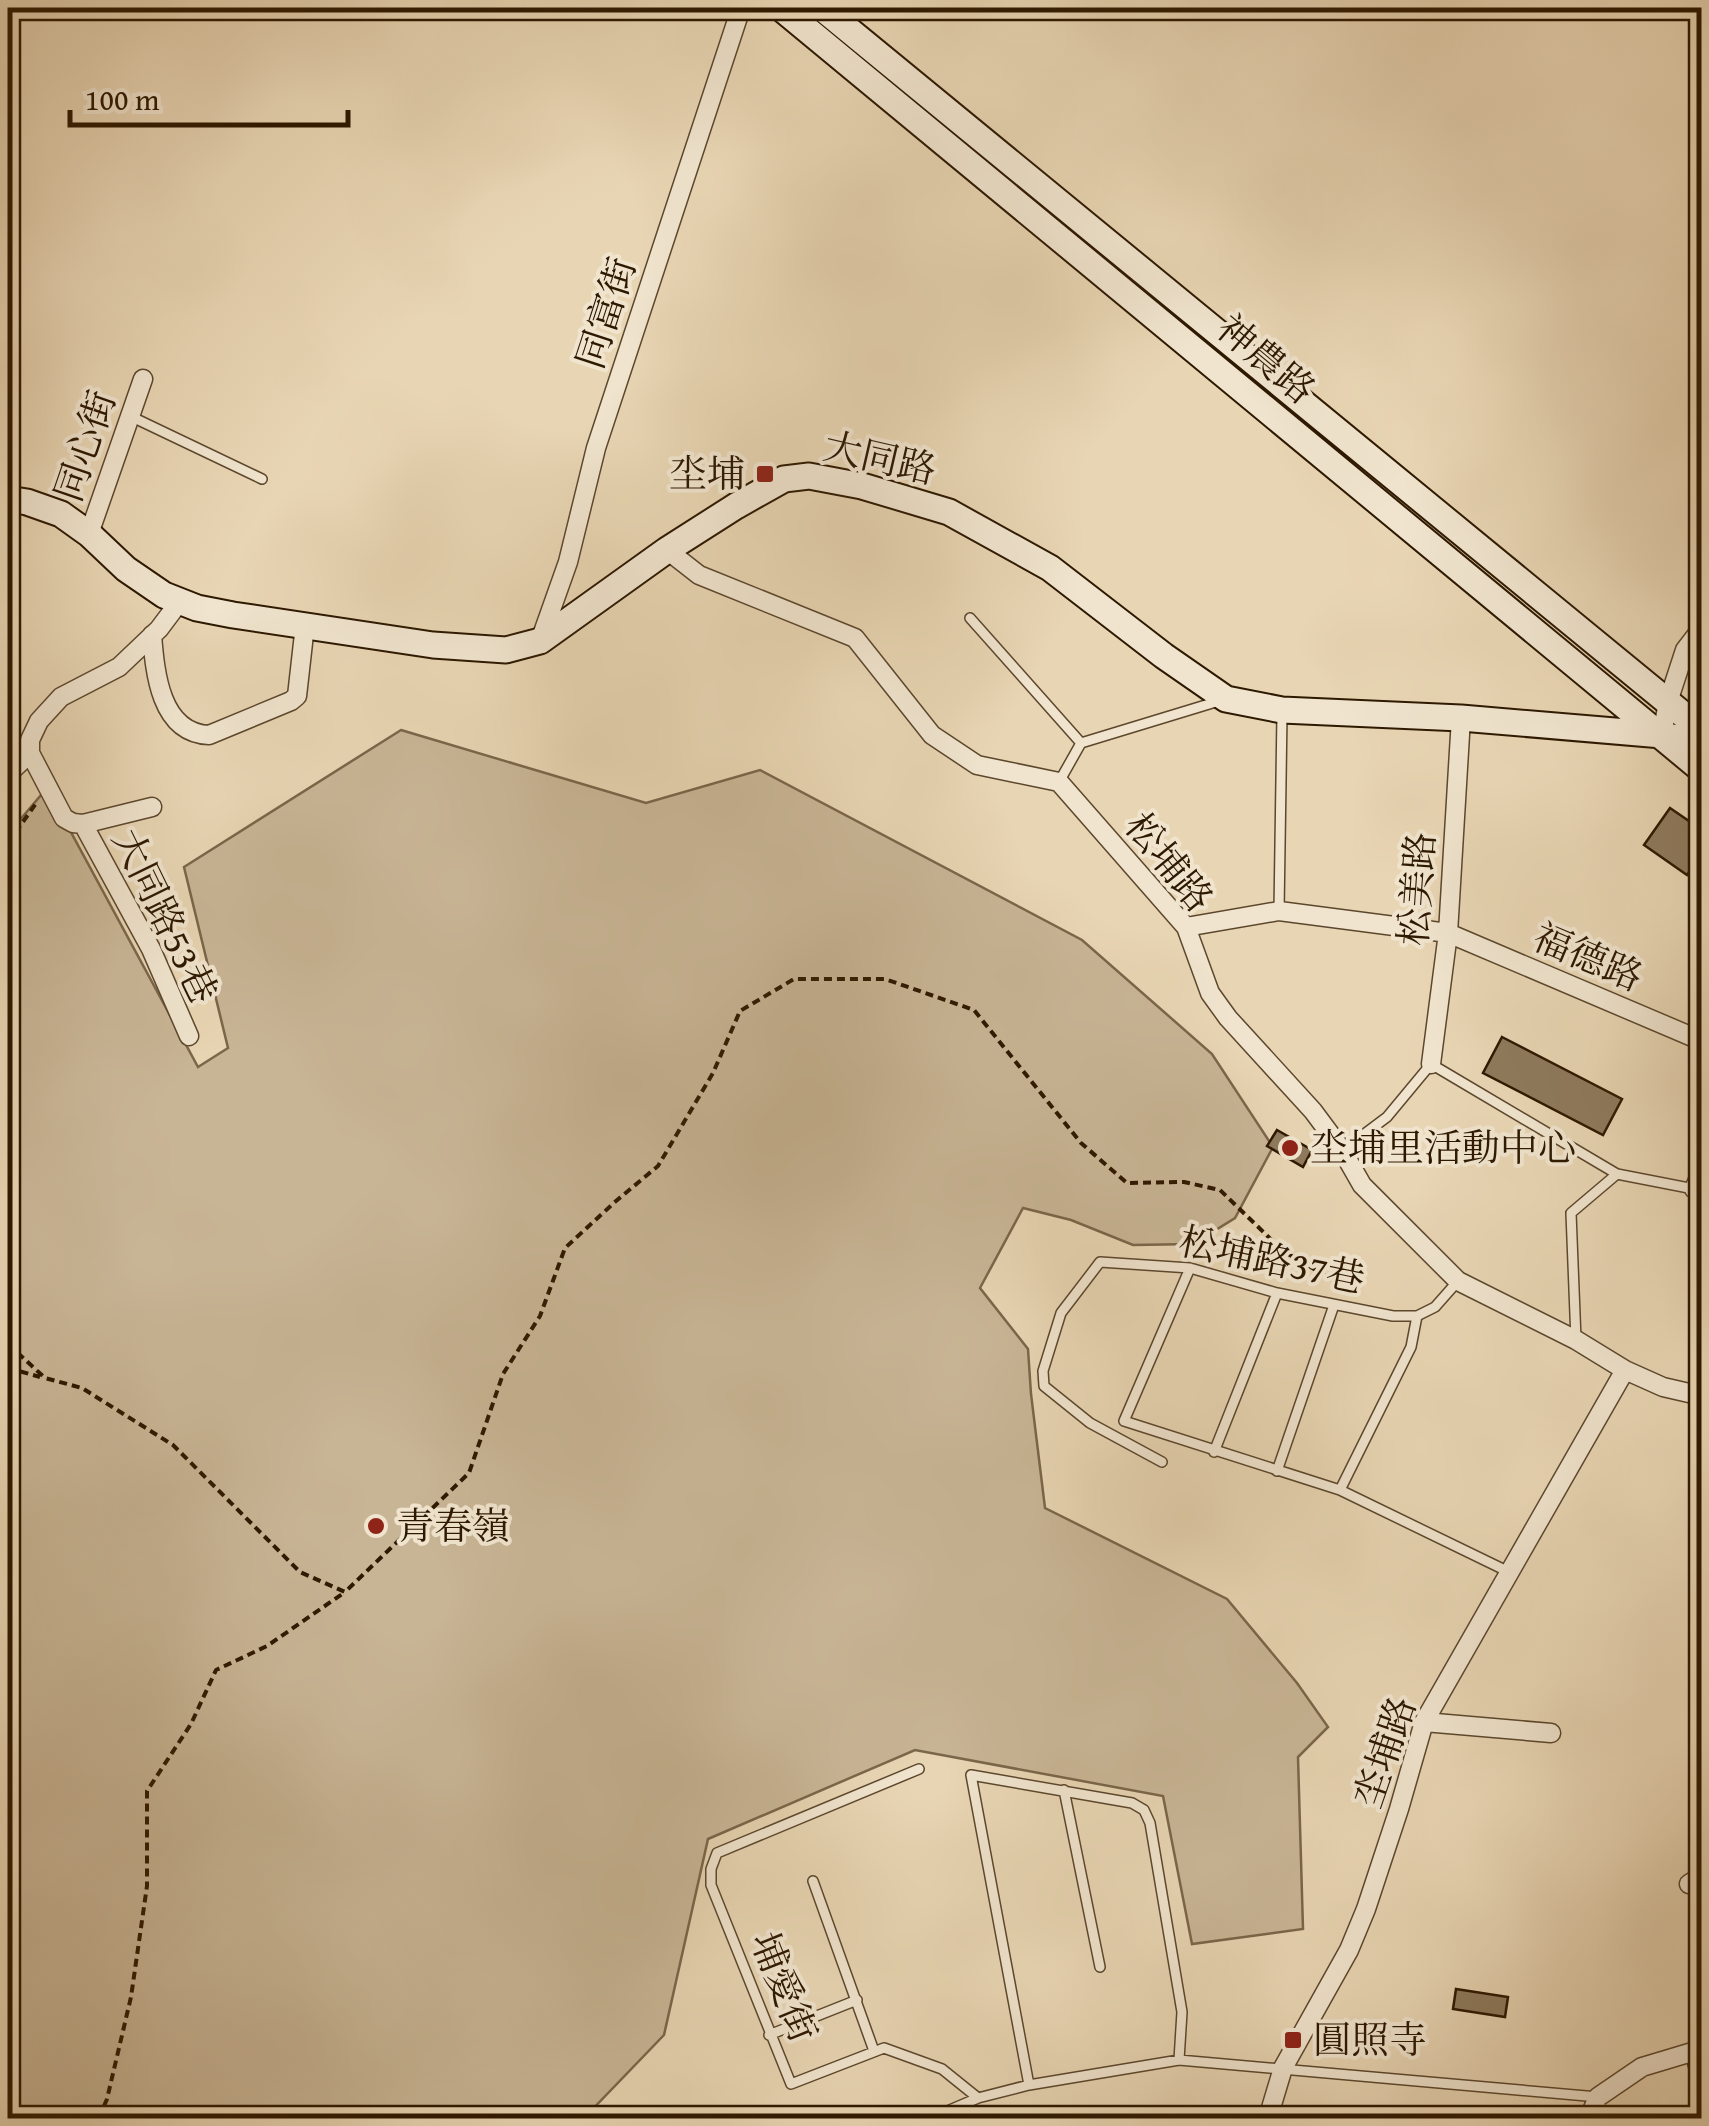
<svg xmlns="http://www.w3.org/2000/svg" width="1709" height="2126" font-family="'Gentium Book Plus','Noto Serif TC',serif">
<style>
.green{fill:#c8b595;stroke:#7a664a;stroke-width:2.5}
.building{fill:#8e7a5d;stroke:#2d1800;stroke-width:2.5}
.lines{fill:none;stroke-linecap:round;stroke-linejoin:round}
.lane-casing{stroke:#5c472d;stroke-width:12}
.street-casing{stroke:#5c472d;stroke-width:21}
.secondary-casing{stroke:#2d1800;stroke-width:29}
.path{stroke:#2d1800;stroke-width:4;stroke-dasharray:8 5;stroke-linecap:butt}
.lane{stroke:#f0e4ce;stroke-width:9}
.street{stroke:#f0e4ce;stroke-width:18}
.secondary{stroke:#f0e4ce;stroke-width:25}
.poi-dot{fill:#8f2418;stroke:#f0e4ce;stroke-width:4}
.labels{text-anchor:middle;stroke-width:8;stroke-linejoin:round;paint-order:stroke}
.street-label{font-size:38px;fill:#2d1800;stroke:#f0e4ce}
.poi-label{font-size:38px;fill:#2d1800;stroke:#f0e4ce;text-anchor:start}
</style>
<rect width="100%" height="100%" fill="#e8d5b3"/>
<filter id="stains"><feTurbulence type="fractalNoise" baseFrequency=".002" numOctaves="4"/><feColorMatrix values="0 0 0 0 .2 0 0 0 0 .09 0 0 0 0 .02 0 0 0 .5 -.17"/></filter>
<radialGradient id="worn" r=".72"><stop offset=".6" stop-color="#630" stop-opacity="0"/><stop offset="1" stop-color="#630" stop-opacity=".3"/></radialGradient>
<path class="green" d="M 401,730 L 646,803 L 760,770 L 1082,940 L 1212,1054 L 1273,1147 L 1235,1218 L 1193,1244 L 1133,1245 L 1071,1220 L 1023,1208 L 980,1288 L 1028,1349 L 1031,1394 L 1045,1508 L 1227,1599 L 1297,1683 L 1328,1727 L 1298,1757 L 1303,1929 L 1192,1944 L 1163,1796 L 915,1750 L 708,1839 L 664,2035 L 584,2118 L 8,2118 L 8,834 L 47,788 L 198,1067 L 228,1048 L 184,867 Z"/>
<path class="building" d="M 1670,808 L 1702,830 L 1702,854 L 1687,875 L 1644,845 Z
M 1502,1037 L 1622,1099 L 1603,1135 L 1483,1073 Z
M 1277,1130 L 1312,1150 L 1303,1167 L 1267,1146 Z
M 1456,1989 L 1508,1997 L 1505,2017 L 1453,2009 Z"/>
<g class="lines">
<g class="lane-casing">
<path id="lane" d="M 130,416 L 262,479
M 970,618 L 1081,743
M 1059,782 L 1081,743 L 1219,701
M 1279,911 L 1282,714
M 1343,1150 L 1387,1117 L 1431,1064 L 1617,1174 L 1694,1189 L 1702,1193
M 1190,1268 L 1124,1421 L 1340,1490
M 1417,1316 L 1411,1347 L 1340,1490 L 1509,1572
M 1576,1340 L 1571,1213 L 1617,1174
M 1214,1452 L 1277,1293
M 1162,1462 L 1090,1423 L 1044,1386 L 1043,1371 L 1061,1313 L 1100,1262 L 1190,1268 L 1277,1293 L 1393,1316 L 1417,1316 L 1435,1307 L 1458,1281
M 1277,1471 L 1334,1305
M 919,1769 L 717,1853 L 711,1869 L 711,1885 L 791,2084 L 884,2048 L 942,2069 L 978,2098
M 1064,1790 L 1100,1967
M 813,1881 L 874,2051
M 769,2035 L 857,2000
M 1690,2054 L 1694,2068 L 1702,2076
M 1029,2085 L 971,1775 L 1132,1803 L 1144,1810 L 1150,1823 L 1182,2012 L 1179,2060
M 931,2118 L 978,2098 L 1029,2085 L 1179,2060 L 1598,2097"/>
</g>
<g class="street-casing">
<path id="street" d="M 89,534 L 143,379
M 667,550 L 699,575 L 855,638 L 932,735 L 977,765 L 1059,782 L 1186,927 L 1210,993 L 1228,1018 L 1313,1111 L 1342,1150 L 1362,1185 L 1458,1281 L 1576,1340 L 1625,1370 L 1663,1387 L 1702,1396
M 152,635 C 155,672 160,733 209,735 L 291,701 L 297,696 L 305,625
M 540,641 L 568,562 L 596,448 L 741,8
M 1662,735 L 1668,702 L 1685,650 L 1702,628
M 8,774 L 30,753
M 152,807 L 83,824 L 73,823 L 64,818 L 30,753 L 30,740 L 39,721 L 61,697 L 119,667 L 159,629 L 180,601
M 83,824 L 151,949 L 189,1036
M 1186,927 L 1279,911 L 1448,933 L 1702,1041
M 1431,1064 L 1448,933 L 1461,718
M 1694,1189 L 1702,1171
M 1424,1722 L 1551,1733
M 1689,1884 L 1702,1876
M 1268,2118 L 1283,2068 L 1349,1950 L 1366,1909 L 1399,1809 L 1424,1722 L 1625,1370
M 1589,2118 L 1598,2097 L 1642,2067 L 1702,2049"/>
</g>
<g class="secondary-casing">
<path id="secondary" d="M 781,8 L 1702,770
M 822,8 L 1702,730
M 8,499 L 27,502 L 61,514 L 89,534 L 126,569 L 164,595 L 197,608 L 233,615 L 433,645 L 506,650 L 540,641 L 667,550 L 736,506 L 784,479 L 809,476 L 862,486 L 949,512 L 1050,568 L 1164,656 L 1226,699 L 1282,710 L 1461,718 L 1662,735 L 1702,743"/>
</g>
<path class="path" d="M 8,843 L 37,802
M 8,1344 L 45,1378 L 82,1388 L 173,1445 L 300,1572 L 345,1592 L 469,1473 L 503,1374 L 540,1316 L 565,1248 L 616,1201 L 658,1166 L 713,1073 L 740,1011 L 794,979 L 885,979 L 974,1010 L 1081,1143 L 1127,1183 L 1184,1182 L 1220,1190 L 1283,1251 L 1355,1293
M 8,1368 L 40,1377
M 99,2118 L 107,2099 L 131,1997 L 147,1886 L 147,1791 L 191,1724 L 216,1670 L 267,1646 L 345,1592"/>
<use href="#lane" class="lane"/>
<use href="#street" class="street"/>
<use href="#secondary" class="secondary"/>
</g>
<g class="poi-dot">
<rect x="755" y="464" width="20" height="20" rx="5"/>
<circle cx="1290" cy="1148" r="10"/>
<circle cx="376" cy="1526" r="10"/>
<rect x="1283" y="2030" width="20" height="20" rx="5"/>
</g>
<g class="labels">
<g class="street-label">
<text transform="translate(606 313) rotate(-72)" y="13">同富街</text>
<text transform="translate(1266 359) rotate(40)" y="13">神農路</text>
<text transform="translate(85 446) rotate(-71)" y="13">同心街</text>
<text transform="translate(880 458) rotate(13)" y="13">大同路</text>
<text transform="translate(1169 862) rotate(51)" y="13">松埔路</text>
<text transform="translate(1417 889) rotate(-86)" y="13">松美路</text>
<text transform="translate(165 916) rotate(64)" y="13">大同路53巷</text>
<text transform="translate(1588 957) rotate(23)" y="13">福德路</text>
<text transform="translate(1272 1260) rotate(12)" y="13">松埔路37巷</text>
<text transform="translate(1385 1752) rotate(-71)" y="13">坔埔路</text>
<text transform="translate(784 1987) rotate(68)" y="13">埔愛街</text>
</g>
<g class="poi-label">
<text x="745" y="487" text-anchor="end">坔埔</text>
<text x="1310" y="1161">坔埔里活動中心</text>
<text x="396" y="1539">青春嶺</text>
<text x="1313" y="2053">圓照寺</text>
</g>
</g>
<rect width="1709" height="2126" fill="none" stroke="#e8d5b3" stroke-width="40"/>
<rect x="10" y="10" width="1689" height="2106" fill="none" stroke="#2d1800" stroke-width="5"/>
<rect x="20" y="20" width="1669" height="2086" fill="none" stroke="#2d1800" stroke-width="2.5"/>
<path d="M70 110v15h278v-15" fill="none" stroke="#2d1800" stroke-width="5"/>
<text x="85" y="110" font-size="30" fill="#2d1800" stroke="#f0e4ce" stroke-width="8" paint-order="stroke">100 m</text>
<rect width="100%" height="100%" filter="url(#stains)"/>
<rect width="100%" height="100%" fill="url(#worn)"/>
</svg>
